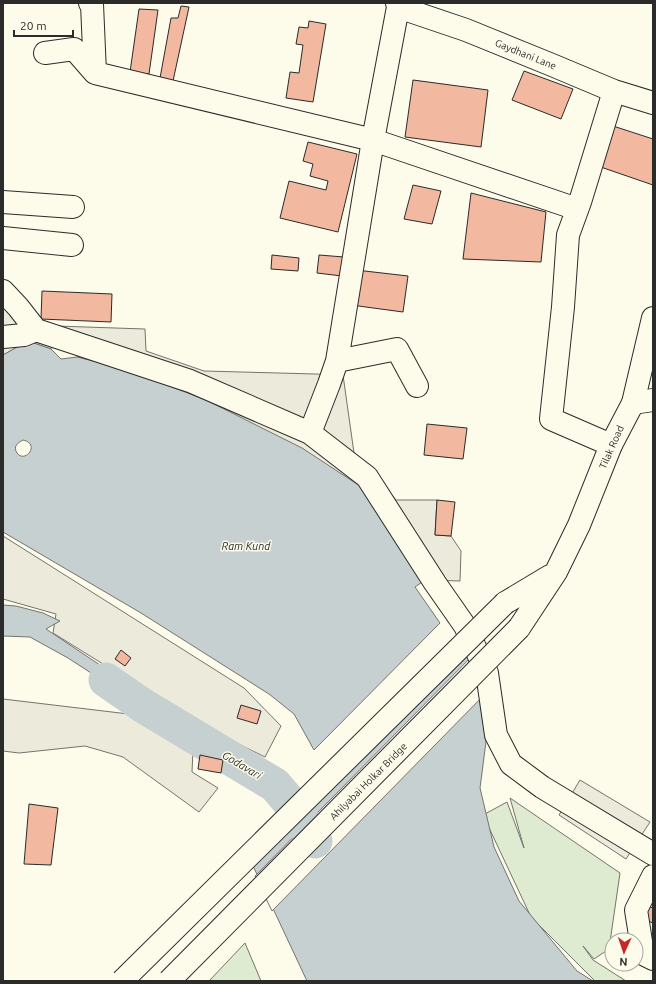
<svg xmlns="http://www.w3.org/2000/svg" width="656" height="984" font-family="Ubuntu,sans-serif">
<style>
.green{fill:#deebd1;stroke:#74746e}
.parking{fill:#eceadb;stroke:#74746e}
.water{fill:#c7d0d0;stroke:#74746e;fill-rule:evenodd}
.pier{fill:#fdfbea;stroke:#74746e}
.lines{fill:none;stroke-linecap:round;stroke-linejoin:round}
.river{stroke:#c7d0d0;stroke-width:35}
.building{fill:#f2b8a0;stroke:#2b2b2b}
.minor-casing{stroke:#2b2b2b;stroke-width:24}
.major-casing{stroke:#2b2b2b;stroke-width:24}
.minor{stroke:#fdfbea;stroke-width:22}
.major{stroke:#fdfbea;stroke-width:22}
.major-bridge-casing{stroke:#2b2b2b;stroke-width:24;stroke-linecap:butt}
.major-bridge{stroke:#fdfbea;stroke-width:22}
.labels{text-anchor:middle;stroke-width:3;stroke-linejoin:round;paint-order:stroke}
.street-label{font-size:10px;fill:#2b2b2b;stroke:#fdfbea}
.water-label{font-size:11px;font-style:italic;fill:#2b2b2b;stroke:#fdfbea}
</style>
<rect width="100%" height="100%" fill="#fdfbea"/>
<path class="green" d="M 510,798 L 620,873 L 609,949 L 594,959 L 583,946 L 593,960 L 626,981 L 595,981 L 531,917 L 483,815 L 507,802 L 524,848 Z
M 245,943 L 261,981 L 209,981 Z"/>
<path class="parking" d="M 3,306 L 14,319 L 56,326 L 145,329 L 146,351 L 204,371 L 315,374 L 343,375 L 354,453 L 396,500 L 437,500 L 435,535 L 451,536 L 461,551 L 460,581 L 425,580 L 101,363 L 77,357 L 80,348 L 52,345 L 51,349 L 28,341 L 3,355 Z
M 3,536 L 244,688 L 281,726 L 265,757 L 208,729 L 53,633 L 56,614 L 3,599 Z
M 3,699 L 137,715 L 193,750 L 192,772 L 218,788 L 199,812 L 123,757 L 85,746 L 19,753 L 3,751 Z
M 580,780 L 650,822 L 626,859 L 559,815 Z"/>
<path class="water" d="M 28,341 L 51,349 L 61,359 L 77,357 L 101,363 L 151,379 L 206,400 L 302,448 L 360,486 L 425,580 L 415,587 L 440,623 L 314,750 L 294,714 L 269,694 L 141,613 L 3,532 L 3,355 ZM 23,440 C 41,444 25,464 17,453 C 13,447 17,443 23,440 Z
M 3,605 L 16,606 L 43,613 L 60,621 L 46,629 L 151,699 L 145,708 L 68,658 L 30,637 L 3,636 Z
M 475,620 L 487,734 L 480,788 L 494,847 L 519,901 L 577,971 L 593,981 L 307,981 L 246,851 Z"/>
<path class="pier" d="M 481,647 L 487,692 L 272,911 L 255,876 Z"/>
<g class="lines">
<path class="river" d="M 106,680 L 142,705 L 275,785 L 292,805 L 315,841"/>
</g>
<path class="building" d="M 181,6 L 189,7 L 173,81 L 160,78 L 171,18 L 178,18 Z
M 139,9 L 158,10 L 149,74 L 130,72 Z
M 309,21 L 326,24 L 313,102 L 286,98 L 290,72 L 299,73 L 303,45 L 296,44 L 299,27 L 308,28 Z
M 524,71 L 573,89 L 561,119 L 512,100 Z
M 413,80 L 488,90 L 481,147 L 405,137 Z
M 610,125 L 653,139 L 653,185 L 592,164 Z
M 308,142 L 357,154 L 338,232 L 280,218 L 289,181 L 326,190 L 328,181 L 310,176 L 313,164 L 303,161 Z
M 413,185 L 441,191 L 432,224 L 404,219 Z
M 471,193 L 546,212 L 541,262 L 463,259 Z
M 272,255 L 299,258 L 298,271 L 271,269 Z
M 319,255 L 344,257 L 342,276 L 317,273 Z
M 356,270 L 408,276 L 403,312 L 351,305 Z
M 42,291 L 112,294 L 111,322 L 41,319 Z
M 427,424 L 467,428 L 463,459 L 424,455 Z
M 437,500 L 455,502 L 451,536 L 435,535 Z
M 121,650 L 131,658 L 125,666 L 115,659 Z
M 241,705 L 261,711 L 257,724 L 237,718 Z
M 200,755 L 223,760 L 221,773 L 198,769 Z
M 29,804 L 58,808 L 51,865 L 24,864 Z
M 650,907 L 653,908 L 653,923 L 643,919 Z"/>
<g class="lines">
<g class="minor-casing">
<path id="minor" d="M 90,3 L 92,4 L 95,73
M 398,7 L 466,30 L 552,65 L 614,91 L 653,103
M 45,53 L 74,49 L 95,73 L 373,140 L 398,7 L 397,3
M 3,202 L 73,207
M 3,238 L 72,245
M 3,291 L 18,307 L 36,330 L 190,381 L 310,433 L 367,477 L 435,583 L 465,626 L 487,673 L 496,735 L 511,764 L 542,787 L 653,854
M 3,337 L 24,335 L 36,330
M 337,361 L 397,349 L 417,386
M 633,403 L 653,400
M 310,433 L 329,384 L 337,361 L 373,140 L 577,209
M 611,445 L 551,419 L 563,307 L 568,235 L 580,202 L 614,91
M 653,876 L 636,910 L 643,954 L 653,959"/>
</g>
<g class="major-casing">
<path id="major" d="M 505,603 L 550,576
M 519,628 L 556,572 L 579,525 L 611,445 L 633,403 L 653,318"/>
</g>
<use href="#minor" class="minor"/>
<use href="#major" class="major"/>
<g class="major-bridge-casing">
<path id="major-bridge" d="M 122,981 L 505,603
M 169,981 L 519,628"/>
</g>
<use href="#major-bridge" class="major-bridge"/>
</g>
<g class="labels">
<g class="street-label">
<text transform="translate(526 54) rotate(22)" y="4">Gaydhani Lane</text>
<text transform="translate(611 447) rotate(-66)" y="4">Tilak Road</text>
<text transform="translate(368 781) rotate(-45)" y="4">Ahilyabai Holkar Bridge</text>
</g>
<g class="water-label">
<text x="246" y="550">Ram Kund</text>
<text transform="translate(242 765) rotate(31)" y="4">Godavari</text>
</g>
</g>
<rect width="656" height="984" fill="none" stroke="#2b2b2b" stroke-width="8"/>
<g transform="translate(624 952) rotate(183)"><circle r="19" fill="#fdfbea" stroke="#a9a89e"/>
<path d="M0-3L7 15L0 10L-7 15Z" fill="#c62828"/>
<text y="-6" font-size="11" font-weight="bold" text-anchor="middle" fill="#2b2b2b">N</text>
</g>
<path d="M14 30v6h59v-6" fill="none" stroke="#2b2b2b" stroke-width="2"/>
<text x="20" y="30" font-size="12" fill="#2b2b2b" stroke="#fdfbea" stroke-width="3" paint-order="stroke">20 m</text>
</svg>
